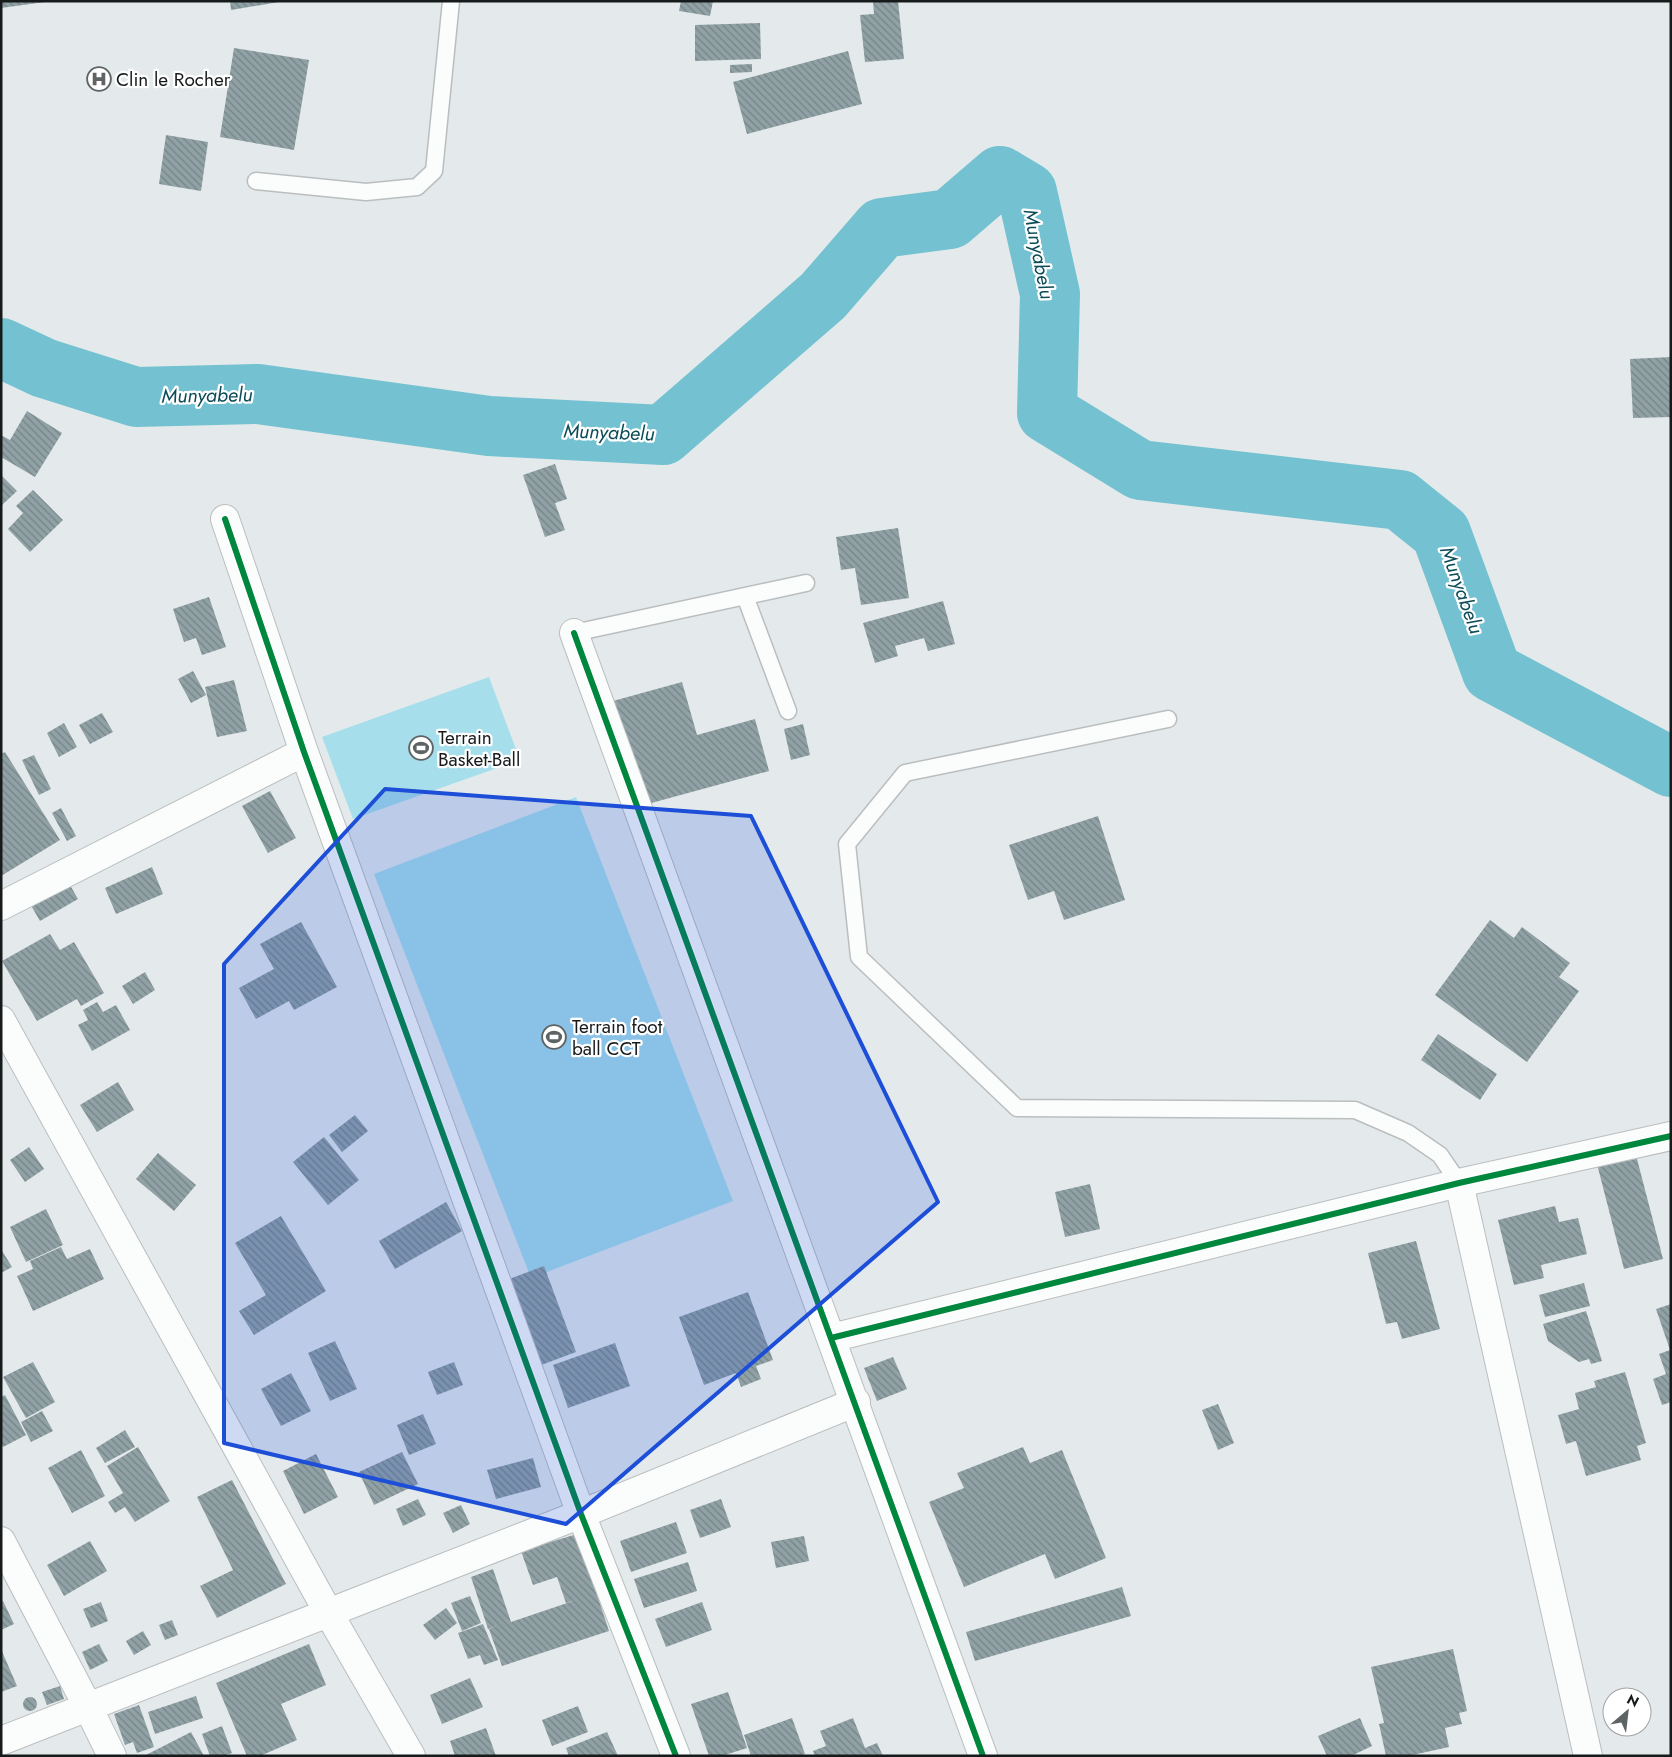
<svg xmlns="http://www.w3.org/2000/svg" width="1672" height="1757" font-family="Jost,sans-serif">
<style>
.grass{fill:#a6dfeb}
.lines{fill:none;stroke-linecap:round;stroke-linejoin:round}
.river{stroke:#74c2d1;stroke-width:60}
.building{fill:url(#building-back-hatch)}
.lane-casing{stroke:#babebf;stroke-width:19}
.street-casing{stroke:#babebf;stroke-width:30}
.lane{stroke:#fbfcfc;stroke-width:16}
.street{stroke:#fbfcfc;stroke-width:28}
.cycleway-casing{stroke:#fff;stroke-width:9}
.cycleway{stroke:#00873e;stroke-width:6}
.marked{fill:#1d4ed8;fill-opacity:0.2;stroke:#1d4ed8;stroke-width:4;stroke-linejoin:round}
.labels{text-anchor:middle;stroke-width:4.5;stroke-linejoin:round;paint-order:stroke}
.poi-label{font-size:19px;fill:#161a1b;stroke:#fff;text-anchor:start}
.water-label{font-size:20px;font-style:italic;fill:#0b4c58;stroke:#fff}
</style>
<defs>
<pattern id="building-back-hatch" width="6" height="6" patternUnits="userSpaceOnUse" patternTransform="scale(1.25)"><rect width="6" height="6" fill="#91a2a6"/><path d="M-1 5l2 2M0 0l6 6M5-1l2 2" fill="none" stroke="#758386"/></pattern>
</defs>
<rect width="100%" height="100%" fill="#e4eaeb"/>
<path class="grass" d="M 489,677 L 520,760 L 353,819 L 322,737 Z
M 576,797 L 733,1201 L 531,1278 L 374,874 Z"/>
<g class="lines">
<path class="river" d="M 1,348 L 44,368 L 136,397 L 258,394 L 489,426 L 663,435 L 823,296 L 882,228 L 950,219 L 1000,176 L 1027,192 L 1050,294 L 1047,413 L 1140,470 L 1400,500 L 1441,533 L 1492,672 L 1671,767"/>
</g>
<path class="building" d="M 1,1 L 45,1 L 45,2 L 1,8 Z
M 230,1 L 279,1 L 279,2 L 231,10 Z
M 681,1 L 713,1 L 710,16 L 679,11 Z
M 873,1 L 898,1 L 904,59 L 865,62 L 860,15 L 874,14 Z
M 760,23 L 761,59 L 695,61 L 695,25 Z
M 234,48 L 309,60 L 294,150 L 220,137 Z
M 848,51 L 862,104 L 747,134 L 733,82 Z
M 752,64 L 752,72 L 730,73 L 730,65 Z
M 166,135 L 208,142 L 201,191 L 159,184 Z
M 1671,357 L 1671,417 L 1633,418 L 1630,359 Z
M 27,411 L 62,433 L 35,477 L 1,457 L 1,435 L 10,440 Z
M 555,464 L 567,499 L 555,503 L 565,530 L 545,537 L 523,475 Z
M 1,475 L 17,491 L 1,506 Z
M 33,490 L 63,520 L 30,552 L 8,529 L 23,513 L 16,506 Z
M 898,528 L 909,598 L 861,605 L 855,568 L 841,570 L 836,537 Z
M 209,597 L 226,647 L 202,655 L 196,638 L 184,642 L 173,609 Z
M 943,601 L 955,644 L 928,651 L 924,638 L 895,646 L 898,656 L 875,663 L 863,623 Z
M 193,671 L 206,695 L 191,703 L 178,679 Z
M 234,680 L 247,731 L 217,737 L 205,687 Z
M 682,682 L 697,735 L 755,719 L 769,771 L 644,805 L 613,701 Z
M 102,713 L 113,732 L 90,744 L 79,725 Z
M 64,723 L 77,747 L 59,757 L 47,733 Z
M 803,724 L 810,755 L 791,760 L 784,729 Z
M 5,752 L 60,840 L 1,876 L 1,754 Z
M 34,755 L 51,789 L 39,795 L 22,760 Z
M 270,791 L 296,838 L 268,853 L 242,806 Z
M 61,808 L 76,836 L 67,841 L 52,813 Z
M 1098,816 L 1125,900 L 1064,920 L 1054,891 L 1028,900 L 1009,845 Z
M 152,867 L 163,894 L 116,914 L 105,888 Z
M 67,880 L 78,899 L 40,921 L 29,902 Z
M 1490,920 L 1514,938 L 1522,927 L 1570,963 L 1559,977 L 1579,991 L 1527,1062 L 1435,995 Z
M 301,922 L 337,987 L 294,1010 L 289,1001 L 256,1019 L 239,988 L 274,969 L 260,944 Z
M 50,934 L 60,950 L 74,942 L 104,993 L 81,1006 L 77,999 L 37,1021 L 2,961 Z
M 145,972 L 155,990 L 133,1004 L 122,986 Z
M 97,1002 L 103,1012 L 116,1005 L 130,1030 L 92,1051 L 78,1025 L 88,1020 L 83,1010 Z
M 1438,1034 L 1497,1074 L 1480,1100 L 1421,1060 Z
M 118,1082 L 134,1110 L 97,1132 L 80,1105 Z
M 355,1115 L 368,1131 L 342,1152 L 329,1135 Z
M 324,1137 L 359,1180 L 328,1205 L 293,1162 Z
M 29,1147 L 44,1169 L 25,1182 L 10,1160 Z
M 158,1153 L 196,1185 L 174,1211 L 136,1179 Z
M 1636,1155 L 1663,1259 L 1624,1269 L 1597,1164 Z
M 1090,1184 L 1100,1229 L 1065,1237 L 1055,1192 Z
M 446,1202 L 462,1231 L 395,1269 L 379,1241 Z
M 1555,1206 L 1559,1222 L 1578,1218 L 1587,1254 L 1541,1265 L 1544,1278 L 1514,1285 L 1498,1220 Z
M 46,1209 L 63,1245 L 26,1262 L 10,1227 Z
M 281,1216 L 326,1291 L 254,1335 L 239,1311 L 266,1295 L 235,1243 Z
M 1416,1241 L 1440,1329 L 1402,1339 L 1397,1322 L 1386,1324 L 1368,1253 Z
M 61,1247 L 67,1259 L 90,1249 L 104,1279 L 33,1311 L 17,1276 L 33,1269 L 30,1261 Z
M 1,1249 L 12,1267 L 1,1273 Z
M 544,1266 L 576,1352 L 536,1367 L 504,1281 Z
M 1584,1283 L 1590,1306 L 1545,1317 L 1539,1295 Z
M 748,1292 L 773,1360 L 756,1366 L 761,1379 L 741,1387 L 736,1373 L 704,1385 L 679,1317 Z
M 1671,1304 L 1671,1402 L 1662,1405 L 1653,1379 L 1666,1374 L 1659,1354 L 1670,1350 L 1656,1309 Z
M 1586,1311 L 1602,1361 L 1591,1364 L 1589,1359 L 1579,1362 L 1548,1341 L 1543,1324 Z
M 335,1341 L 357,1389 L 330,1401 L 308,1353 Z
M 615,1343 L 630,1386 L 568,1408 L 553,1365 Z
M 893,1357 L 907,1389 L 877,1401 L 864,1368 Z
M 33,1362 L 55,1402 L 26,1418 L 3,1377 Z
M 454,1362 L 463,1385 L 437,1395 L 428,1372 Z
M 1625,1372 L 1646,1443 L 1637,1446 L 1641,1460 L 1586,1476 L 1576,1441 L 1566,1444 L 1558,1415 L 1579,1409 L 1575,1393 L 1596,1387 L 1594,1381 Z
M 291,1373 L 311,1411 L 281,1426 L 261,1389 Z
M 5,1395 L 26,1435 L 3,1447 L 1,1443 L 1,1397 Z
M 1218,1404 L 1234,1443 L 1218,1450 L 1202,1410 Z
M 42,1411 L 53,1431 L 31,1442 L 21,1422 Z
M 423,1414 L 436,1444 L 409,1455 L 397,1425 Z
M 125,1430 L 135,1447 L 105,1463 L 96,1448 Z
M 138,1447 L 170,1501 L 135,1522 L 125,1507 L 115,1513 L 108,1502 L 123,1493 L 107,1466 Z
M 1023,1447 L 1030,1463 L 1062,1450 L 1106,1558 L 1055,1579 L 1045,1554 L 964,1587 L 929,1502 L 964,1488 L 957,1473 Z
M 81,1450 L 105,1496 L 72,1513 L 48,1468 Z
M 402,1452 L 418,1484 L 374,1505 L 359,1472 Z
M 316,1454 L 338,1497 L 304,1514 L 283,1471 Z
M 533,1458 L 541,1487 L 496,1499 L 487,1470 Z
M 232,1480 L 286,1584 L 217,1618 L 200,1586 L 233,1570 L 197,1497 Z
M 418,1499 L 426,1515 L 403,1526 L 396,1509 Z
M 721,1499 L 731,1527 L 700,1538 L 690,1510 Z
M 461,1505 L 470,1524 L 453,1533 L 443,1513 Z
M 676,1522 L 687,1553 L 631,1572 L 620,1541 Z
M 577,1534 L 609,1631 L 502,1666 L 489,1629 L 498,1625 L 488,1629 L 471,1577 L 493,1569 L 511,1622 L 576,1600 L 566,1603 L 557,1577 L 533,1585 L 521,1551 Z
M 804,1536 L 809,1561 L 776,1568 L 771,1542 Z
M 90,1541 L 107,1571 L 64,1596 L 47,1565 Z
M 688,1562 L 697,1591 L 644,1608 L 634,1579 Z
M 1122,1587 L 1131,1616 L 975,1661 L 966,1632 Z
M 470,1596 L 481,1623 L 462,1631 L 451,1603 Z
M 3,1601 L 14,1624 L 1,1630 L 1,1602 Z
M 101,1602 L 108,1621 L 91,1628 L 83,1609 Z
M 702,1602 L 712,1630 L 666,1647 L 655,1619 Z
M 446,1608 L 457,1623 L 435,1640 L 423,1625 Z
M 172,1620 L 178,1635 L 165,1640 L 159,1625 Z
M 483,1624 L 498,1660 L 484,1665 L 480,1655 L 468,1659 L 458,1633 Z
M 143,1631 L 151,1645 L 134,1655 L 126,1641 Z
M 99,1644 L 108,1661 L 90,1670 L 82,1652 Z
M 309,1644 L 326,1685 L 281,1704 L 297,1740 L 260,1756 L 247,1756 L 216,1683 Z
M 1,1649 L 17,1686 L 1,1692 Z
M 1453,1649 L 1467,1711 L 1459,1713 L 1462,1724 L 1445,1728 L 1449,1747 L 1408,1756 L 1386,1756 L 1379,1724 L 1384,1723 L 1371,1667 Z
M 470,1678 L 483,1707 L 442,1724 L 430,1695 Z
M 60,1686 L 64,1699 L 47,1705 L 42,1692 Z
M 728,1692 L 747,1748 L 722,1756 L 709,1756 L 691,1704 Z
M 196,1696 L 203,1718 L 155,1734 L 148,1712 Z
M23 1704a7 7 0 1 1 14 0a7 7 0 1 1-14 0Z
M 139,1705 L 154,1747 L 137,1753 L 133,1742 L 125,1745 L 114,1714 Z
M 578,1706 L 588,1732 L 552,1746 L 542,1720 Z
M 792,1718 L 805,1754 L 800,1756 L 751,1756 L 744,1735 Z
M 853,1718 L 865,1748 L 877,1743 L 883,1756 L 815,1756 L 813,1751 L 826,1746 L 820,1731 Z
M 1360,1718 L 1372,1746 L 1351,1756 L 1327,1756 L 1318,1736 Z
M 222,1726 L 232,1753 L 223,1756 L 210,1756 L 202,1734 Z
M 486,1728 L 496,1756 L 455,1756 L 450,1741 Z
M 191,1732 L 204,1756 L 144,1756 Z
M 607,1732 L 618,1756 L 569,1756 L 566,1748 Z"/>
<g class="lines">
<g class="lane-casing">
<path id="lane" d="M 256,181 L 366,192 L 417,187 L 434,171 L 451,1
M 745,596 L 788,711
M 574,633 L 806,583
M 1168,719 L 905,773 L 847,844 L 859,957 L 1017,1108 L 1355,1110 L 1408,1133 L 1440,1155 L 1459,1183"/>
</g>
<g class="street-casing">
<path id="street" d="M 225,519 L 304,752 L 581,1514 L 676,1756
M 574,633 L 983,1756
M 1,906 L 304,752
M 1,1020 L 328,1612 L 411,1756
M 1459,1183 L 1588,1756
M 831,1338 L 1459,1183 L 1671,1136
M 1,1541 L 88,1707 L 112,1756
M 1,1741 L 581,1514 L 856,1402"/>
</g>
<use href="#lane" class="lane"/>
<use href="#street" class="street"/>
<g class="cycleway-casing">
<path id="cycleway" d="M 225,519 L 304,752 L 581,1514 L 676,1756
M 574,633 L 983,1756
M 831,1338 L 1459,1183 L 1671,1136"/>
</g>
<use href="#cycleway" class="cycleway"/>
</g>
<path class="marked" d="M 385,789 L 751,816 L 938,1202 L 566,1524 L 224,1443 L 224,964 Z"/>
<defs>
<g id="hospital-ring" transform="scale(1.25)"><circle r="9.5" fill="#fff" stroke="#5e6364" stroke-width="1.5"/><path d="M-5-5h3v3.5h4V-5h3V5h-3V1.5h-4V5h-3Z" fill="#5e6364"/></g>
<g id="stadium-ring" transform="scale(1.25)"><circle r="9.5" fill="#fff" stroke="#5e6364" stroke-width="1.5"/><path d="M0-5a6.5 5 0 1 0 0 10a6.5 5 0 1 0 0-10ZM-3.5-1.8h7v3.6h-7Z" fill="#5e6364"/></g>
</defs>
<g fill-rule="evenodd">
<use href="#hospital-ring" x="99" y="79"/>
<use href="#stadium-ring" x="421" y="748"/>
<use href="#stadium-ring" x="554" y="1037"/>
</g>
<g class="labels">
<g class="poi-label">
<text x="116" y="86">Clin le Rocher</text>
<text x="438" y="744">Terrain<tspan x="438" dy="22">Basket-Ball</tspan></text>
<text x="572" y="1033">Terrain foot<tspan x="572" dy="22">ball CCT</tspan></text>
</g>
<g class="water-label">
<text transform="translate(1039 254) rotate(79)" y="7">Munyabelu</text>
<text transform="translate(207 395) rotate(-1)" y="7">Munyabelu</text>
<text transform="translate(609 432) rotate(2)" y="7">Munyabelu</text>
<text transform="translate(1462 590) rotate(70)" y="7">Munyabelu</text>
</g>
</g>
<rect width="1672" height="1757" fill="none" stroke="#161a1b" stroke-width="5"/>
<g transform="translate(1627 1712) rotate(28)"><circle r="24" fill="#ffffff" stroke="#a2a3a4"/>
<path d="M0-4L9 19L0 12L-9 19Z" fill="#5e6364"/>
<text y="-8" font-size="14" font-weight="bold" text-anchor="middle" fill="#161a1b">N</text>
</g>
</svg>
